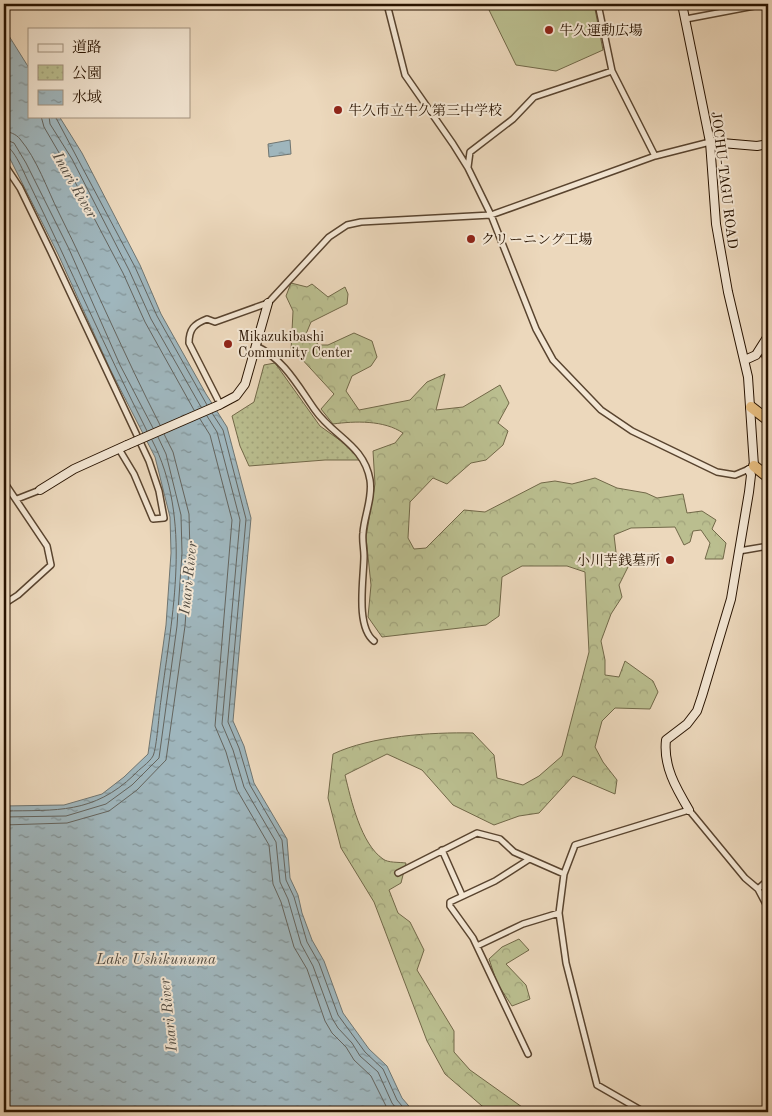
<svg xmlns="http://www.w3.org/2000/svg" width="772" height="1116" font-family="'Old Standard TT','Noto Serif JP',serif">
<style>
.green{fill:#babe8f;stroke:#716848}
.forest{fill:url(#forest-crowns);stroke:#716848}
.park{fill:url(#park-dots);stroke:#716848}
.water{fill:url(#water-ripples);stroke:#6f7571}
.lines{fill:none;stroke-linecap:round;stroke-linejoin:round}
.shore{stroke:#64645e;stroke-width:1}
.street-casing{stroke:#59442f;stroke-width:8}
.secondary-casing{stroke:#281300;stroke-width:10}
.highway-casing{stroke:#281300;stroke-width:12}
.street{stroke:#f3e6d3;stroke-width:5}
.secondary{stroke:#f3e6d3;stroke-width:8}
.highway{stroke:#e6bc7e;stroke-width:10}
.secondary-bridge-casing{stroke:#281300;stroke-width:10;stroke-linecap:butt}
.secondary-bridge{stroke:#f3e6d3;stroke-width:8}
.poi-dot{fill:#8f2418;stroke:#f3e6d3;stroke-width:2}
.labels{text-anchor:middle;stroke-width:4;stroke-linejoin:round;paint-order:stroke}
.poi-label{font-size:14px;fill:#281300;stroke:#f3e6d3;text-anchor:start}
.street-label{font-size:14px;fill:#281300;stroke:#f3e6d3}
.water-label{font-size:15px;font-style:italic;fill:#524c42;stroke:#f3e6d3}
</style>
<defs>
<pattern id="forest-crowns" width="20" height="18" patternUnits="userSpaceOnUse" patternTransform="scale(1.25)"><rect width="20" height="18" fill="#babe8f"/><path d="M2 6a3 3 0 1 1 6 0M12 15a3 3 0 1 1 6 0" fill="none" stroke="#a0a27a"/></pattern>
<pattern id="park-dots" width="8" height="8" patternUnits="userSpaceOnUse" patternTransform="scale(1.25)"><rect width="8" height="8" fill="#babe8f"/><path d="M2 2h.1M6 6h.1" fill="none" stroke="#a0a27a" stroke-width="1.8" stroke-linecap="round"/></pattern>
<pattern id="water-ripples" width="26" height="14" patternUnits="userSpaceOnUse" patternTransform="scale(1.25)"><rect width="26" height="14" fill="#9fb6bd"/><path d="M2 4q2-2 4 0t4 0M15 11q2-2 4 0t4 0" fill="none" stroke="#829397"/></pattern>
</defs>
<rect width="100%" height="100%" fill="#ecd8bc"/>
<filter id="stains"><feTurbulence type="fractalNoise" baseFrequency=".004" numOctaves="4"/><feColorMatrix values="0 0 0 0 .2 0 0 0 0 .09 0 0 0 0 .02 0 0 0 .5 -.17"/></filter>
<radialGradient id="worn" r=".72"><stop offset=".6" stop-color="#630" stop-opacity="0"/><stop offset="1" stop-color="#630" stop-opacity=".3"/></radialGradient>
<path class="green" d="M 497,4 L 594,4 L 603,50 L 556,71 L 516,65 L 489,10 Z"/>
<path class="forest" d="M 291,283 L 307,287 L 312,284 L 328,297 L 345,287 L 348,294 L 347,304 L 311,322 L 306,334 L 319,345 L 328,345 L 354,333 L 372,341 L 377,357 L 371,366 L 352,376 L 346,391 L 359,410 L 410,400 L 427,382 L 445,374 L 436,410 L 463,407 L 500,385 L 509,403 L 498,423 L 508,431 L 503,445 L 486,460 L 471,463 L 447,484 L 433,478 L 410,502 L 408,538 L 414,549 L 426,548 L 464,510 L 485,512 L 541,483 L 555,481 L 572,484 L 595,478 L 617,488 L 646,493 L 657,498 L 683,494 L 687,513 L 702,511 L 716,520 L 712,529 L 726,543 L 723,559 L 705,559 L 710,543 L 701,530 L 693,531 L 690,542 L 684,545 L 675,527 L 631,528 L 614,535 L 616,552 L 629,565 L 619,585 L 622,597 L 611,614 L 601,641 L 605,660 L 605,675 L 619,677 L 625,661 L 653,681 L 658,692 L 650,709 L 615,708 L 602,721 L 595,747 L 603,762 L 617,780 L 615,794 L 573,776 L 539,813 L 519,816 L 494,825 L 453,805 L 422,770 L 387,754 L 345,775 C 351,800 361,844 383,859 C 388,863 399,862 406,863 L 401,883 L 389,890 L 398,913 L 410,922 L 424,950 L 417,970 L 454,1031 L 454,1052 L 470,1070 L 529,1112 L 489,1112 L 445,1074 L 427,1041 L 374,902 L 341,848 L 328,798 L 333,754 C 371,736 431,732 473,733 L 494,755 L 497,778 L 523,785 L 539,776 L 562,756 L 589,652 L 585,572 L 567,566 L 522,566 L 502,577 L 499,616 L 486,625 L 382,637 L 368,617 L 371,585 L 366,537 L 375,484 L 373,451 L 395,443 L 403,433 C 384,420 355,421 333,424 L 321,409 L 334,394 L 299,356 L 291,351 L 293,311 L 286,296 Z
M 519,939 L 529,950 L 506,964 L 526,985 L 530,999 L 512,1006 L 497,983 L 489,959 L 502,947 Z"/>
<path class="park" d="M 275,363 L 320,426 L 348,446 L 361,460 L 325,460 L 249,466 L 240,446 L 232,416 L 254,402 L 264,365 Z"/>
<path class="water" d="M 4,28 L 29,68 L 29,116 L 59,116 L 82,153 L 140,265 L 161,314 L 206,394 L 227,427 L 251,518 L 233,721 L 244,746 L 254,783 L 287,839 L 290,878 L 298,895 L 302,913 L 312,940 L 324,961 L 343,1013 L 369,1049 L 387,1066 L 402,1098 L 414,1112 L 4,1112 L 4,806 L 64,805 L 102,794 L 124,777 L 148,754 L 166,625 L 171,553 L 170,517 L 155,457 L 110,369 L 58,254 L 4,147 Z
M 290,140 L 291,154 L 269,157 L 268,144 Z"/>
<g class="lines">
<path class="shore" d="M 41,116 L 44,127 L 65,163 L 123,273 L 145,322 L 194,410
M 49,116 L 50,124 L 72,159 L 129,270 L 151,319 L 201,407
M 55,116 L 135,267 L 157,316 L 207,405
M 4,131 C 10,132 16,134 20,139 C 37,159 47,189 59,213 C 94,283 124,355 160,425
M 4,139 L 14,143 L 26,163 L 69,249 L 120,365 L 153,428
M 4,145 C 14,146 25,176 30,185 C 70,267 106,350 147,431
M 212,413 L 223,430 L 246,519 L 228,722 L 239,748 L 250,785 L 282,840 L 286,880 L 294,897 L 307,942 L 319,963 L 338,1015 L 365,1052 L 383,1069 L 397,1100 L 407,1112
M 207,416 L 217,432 L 240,520 L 222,724 L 233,750 L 244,787 L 276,842 L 280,882 L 288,899 L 301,944 L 313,966 L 332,1018 L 338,1028 L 352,1043 L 360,1056 L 378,1072 L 392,1103 L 399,1112
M 200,419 L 210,435 L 232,520 L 215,726 L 226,752 L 237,790 L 269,845 L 273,884 L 281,902 L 294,947 L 307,969 L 325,1021 L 332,1033 L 346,1047 L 354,1060 L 371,1076 L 389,1112
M 4,811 C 57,810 93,814 134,775 C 139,769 149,763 153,756 C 157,747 159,712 161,700 C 172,615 193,519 152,440
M 4,817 L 66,816 L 106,804 L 132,785 L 159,758 L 177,626 L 182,553 L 181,515 L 166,454 L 158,437
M 4,825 L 67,823 L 109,811 L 137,790 L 166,760 L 185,626 L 190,553 L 189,514 L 173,452 L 164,434"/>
<g class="street-casing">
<path id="street" d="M 387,4 L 405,75 L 453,144 L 468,168 L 491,215 L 536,329 L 553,360 L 601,410 L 632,431 L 717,472 L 735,475 L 749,469
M 598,4 L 612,71 L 655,156
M 686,19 L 765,4
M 4,164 L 20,188 L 51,252 L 149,461 L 159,491 L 164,518 L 153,519 L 134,474 L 119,449
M 468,167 L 470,152 L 513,119 L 534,97 L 612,71
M 256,346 C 284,359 298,386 315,410 C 334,437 364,445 370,480 C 373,498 364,516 363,533 C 362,541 364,548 364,556 C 364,578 355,626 374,641
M 762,349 L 768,362
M 220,404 L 189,343 C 189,329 194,324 207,319 L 215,322 L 268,303 L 329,237 L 347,225 L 361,222 L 491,215 L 655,156 L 710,142
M 4,482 L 47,546 L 51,565 L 18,595 L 4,604
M 17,499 L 40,490
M 739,551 L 768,546
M 442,850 L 462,895
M 398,873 L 477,833 L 500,839 L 514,852 L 564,874
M 758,889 L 768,880
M 477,946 L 523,924 L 559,913
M 528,1054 L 473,938 L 450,906 L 450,902 L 495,881 L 528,860
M 644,1112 L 597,1085 L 566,963 L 559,913 L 564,874 L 575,845 L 689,810 L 745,878 L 758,889 L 768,908"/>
</g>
<g class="secondary-casing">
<path id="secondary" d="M 682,4 L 710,142 L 716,224 L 728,292 L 748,377 L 754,466
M 710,142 L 757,146 L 768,144
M 745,360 L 756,355 L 768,336
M 219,405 L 236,396 L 245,384 L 268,303
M 40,490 L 74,469 L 127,445
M 689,810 C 676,788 663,766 666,740 L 687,724 L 697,711 L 702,696 L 731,599 L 749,492 L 751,475 L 749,470"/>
</g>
<g class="highway-casing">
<path id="highway" d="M 751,407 L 768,420
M 754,466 L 768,477"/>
</g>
<use href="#street" class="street"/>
<use href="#secondary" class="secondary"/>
<use href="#highway" class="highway"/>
<g class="secondary-bridge-casing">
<path id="secondary-bridge" d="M 127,445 L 219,405"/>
</g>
<use href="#secondary-bridge" class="secondary-bridge"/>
</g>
<g class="poi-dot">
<circle cx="549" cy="30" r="5"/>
<circle cx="338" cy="110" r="5"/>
<circle cx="471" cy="239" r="5"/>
<circle cx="228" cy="344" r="5"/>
<circle cx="670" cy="560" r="5"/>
</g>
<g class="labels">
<g class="poi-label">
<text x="559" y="35">牛久運動広場</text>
<text x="348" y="115">牛久市立牛久第三中学校</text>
<text x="481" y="244">クリーニング工場</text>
<text x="238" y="341">Mikazukibashi<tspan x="238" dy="16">Community Center</tspan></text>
<text x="660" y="565" text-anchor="end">小川芋銭墓所</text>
</g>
<g class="street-label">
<text transform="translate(725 180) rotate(83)" y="5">JOCHU-TAGU ROAD</text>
</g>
<g class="water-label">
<text transform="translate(75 185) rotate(60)" y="5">Inari River</text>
<text transform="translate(188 578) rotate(-84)" y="5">Inari River</text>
<text x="156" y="964">Lake Ushikunuma</text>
<text transform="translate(168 1015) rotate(-96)" y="5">Inari River</text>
</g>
</g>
<rect width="772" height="1116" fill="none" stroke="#ecd8bc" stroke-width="20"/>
<rect x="5" y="5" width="762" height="1106" fill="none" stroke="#281300" stroke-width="2.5"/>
<rect x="10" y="10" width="752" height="1096" fill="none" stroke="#281300"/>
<rect x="28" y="28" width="162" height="90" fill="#f3e6d3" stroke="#a2927f"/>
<rect x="38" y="44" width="25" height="8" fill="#f3e6d3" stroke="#a2927f"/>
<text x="72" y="52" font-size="15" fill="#281300">道路</text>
<rect x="38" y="65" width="25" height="15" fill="url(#park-dots)" stroke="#a2927f"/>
<text x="72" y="78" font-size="15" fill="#281300">公園</text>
<rect x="38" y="90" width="25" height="15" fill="url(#water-ripples)" stroke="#a2927f"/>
<text x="72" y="102" font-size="15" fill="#281300">水域</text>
<rect width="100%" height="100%" filter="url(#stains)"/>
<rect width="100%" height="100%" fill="url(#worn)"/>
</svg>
